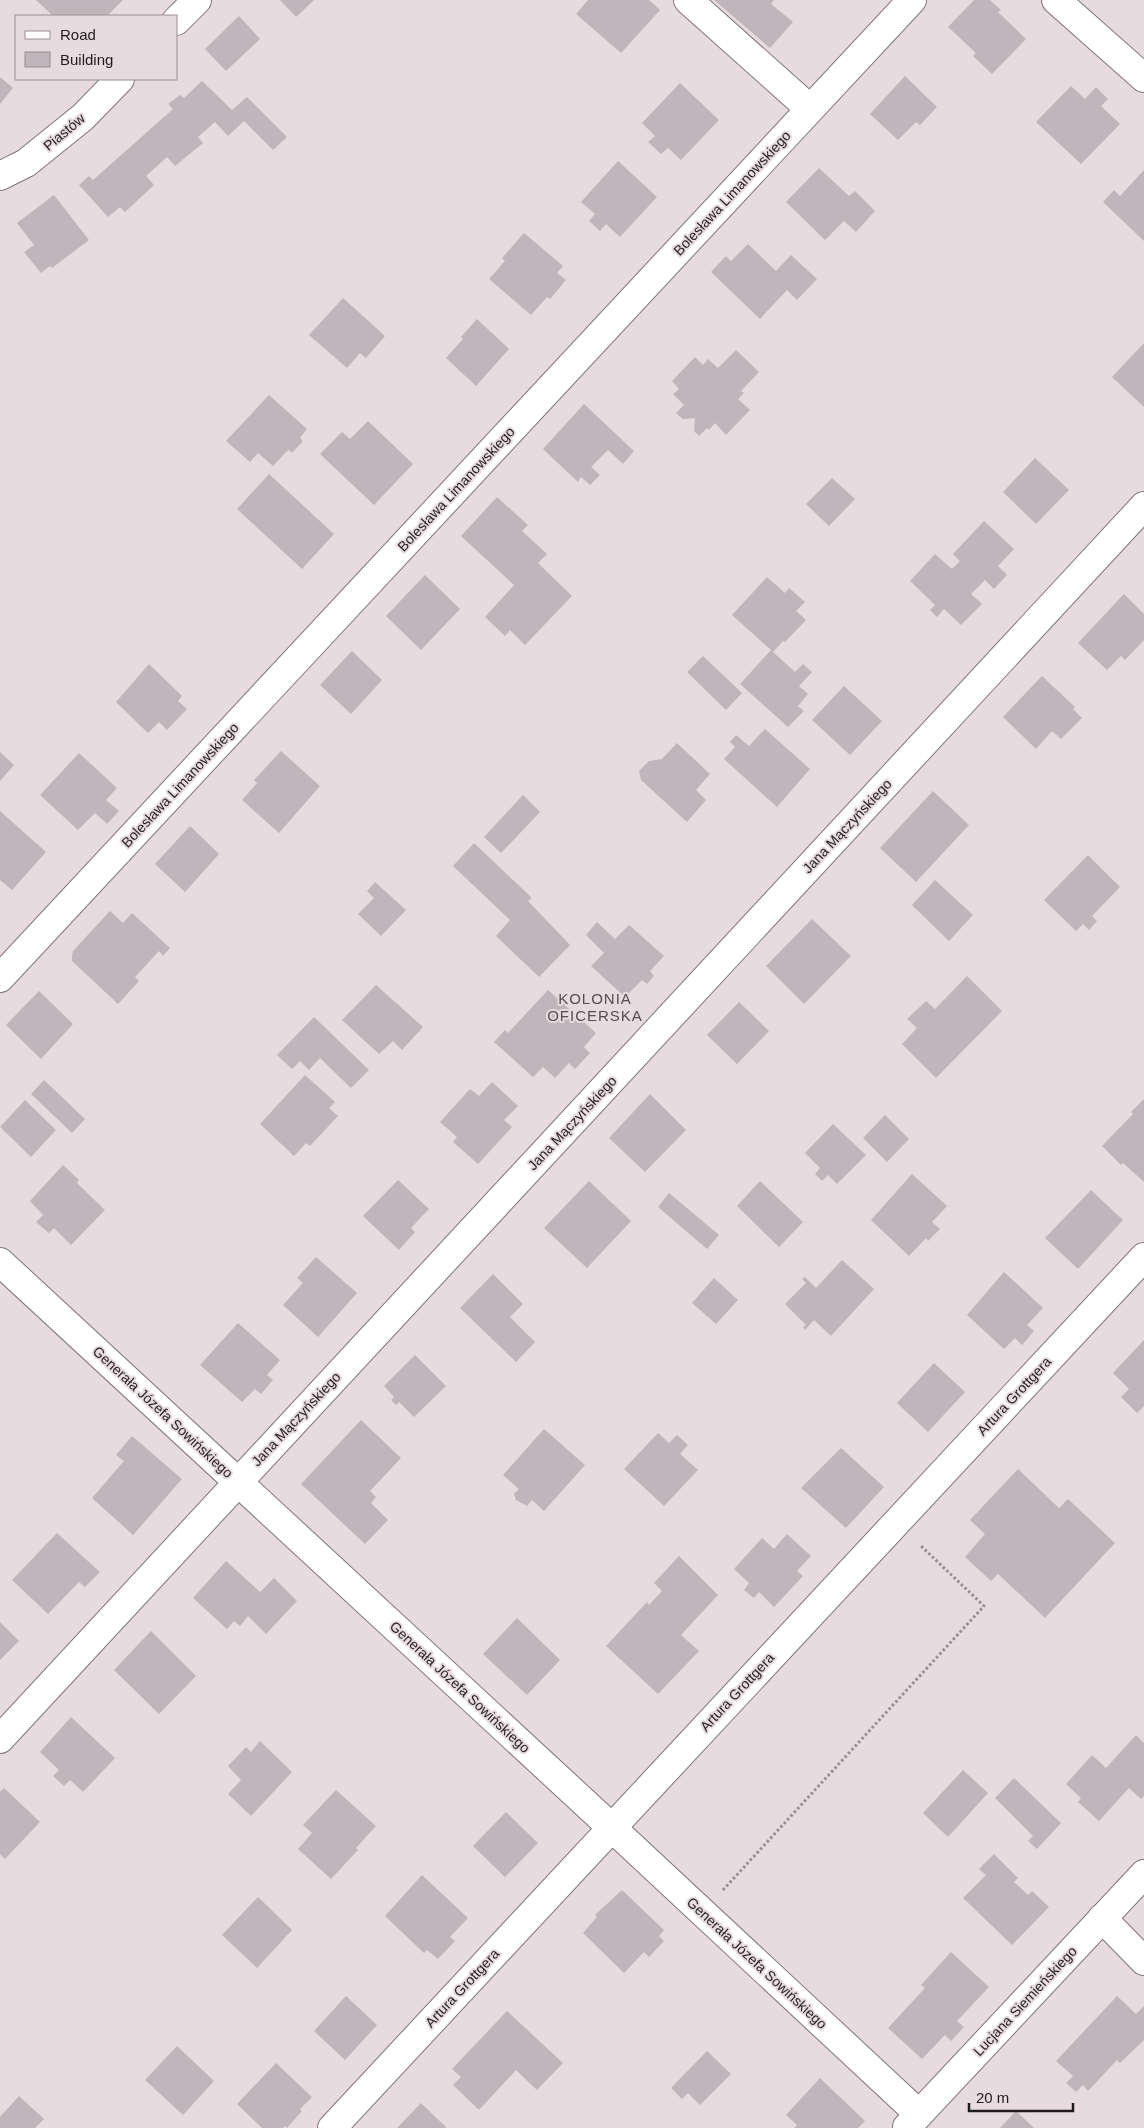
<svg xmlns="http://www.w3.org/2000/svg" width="1144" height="2128" font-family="Helvetica,sans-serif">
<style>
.building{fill:#c0b5ba}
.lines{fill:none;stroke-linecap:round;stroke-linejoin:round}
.minor-casing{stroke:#7f7479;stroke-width:30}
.path{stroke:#958d90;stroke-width:3;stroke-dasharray:2.5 2.5;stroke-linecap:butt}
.minor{stroke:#fff;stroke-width:28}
.labels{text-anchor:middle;stroke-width:4;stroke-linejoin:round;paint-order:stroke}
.street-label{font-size:14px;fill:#201c1e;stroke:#e7dbe0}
.neighbourhood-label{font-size:15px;letter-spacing:1px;fill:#564c50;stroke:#e7dbe0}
</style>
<rect width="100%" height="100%" fill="#e7dbe0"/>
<path class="building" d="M 36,0 L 123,0 L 107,16 L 53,16 Z
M 280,0 L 314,0 L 296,17 Z
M 588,0 L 649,0 L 660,10 L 621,53 L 576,14 Z
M 714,0 L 774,0 L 771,4 L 793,22 L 770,48 Z
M 974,0 L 990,0 L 1001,10 L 998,12 L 1026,39 L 992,74 L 973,56 L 976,53 L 948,27 Z
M 239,16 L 260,39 L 226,71 L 205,49 Z
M 905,76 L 937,107 L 920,125 L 916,122 L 898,140 L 870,114 Z
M 0,77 L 13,88 L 0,104 Z
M 202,81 L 232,110 L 247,97 L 287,137 L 273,150 L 244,121 L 228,136 L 215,122 L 198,137 L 203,143 L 175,166 L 167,157 L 146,176 L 154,185 L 125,212 L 120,207 L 108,217 L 79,185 L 89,176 L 93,180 L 173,109 L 168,104 L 180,95 L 184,98 Z
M 680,83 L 719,120 L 681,160 L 668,148 L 661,154 L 648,142 L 655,136 L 642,123 Z
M 1071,86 L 1085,99 L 1096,87 L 1108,99 L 1101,106 L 1120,124 L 1081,164 L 1036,122 Z
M 618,161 L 657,197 L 620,237 L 606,224 L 600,231 L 589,221 L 595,214 L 581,202 Z
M 819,168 L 849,196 L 855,191 L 875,211 L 856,232 L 844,221 L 825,240 L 786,202 Z
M 1144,170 L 1144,241 L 1103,202 L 1114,190 L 1120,196 Z
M 54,195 L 89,240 L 52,268 L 50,266 L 41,273 L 24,252 L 34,245 L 17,223 Z
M 524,233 L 563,266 L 557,273 L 566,280 L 550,299 L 547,297 L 531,315 L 489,279 L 505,261 L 502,258 Z
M 748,244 L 776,271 L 791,255 L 817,279 L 797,300 L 787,290 L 760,319 L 711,272 L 726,256 L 731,261 Z
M 343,298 L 385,336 L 366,358 L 360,353 L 347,368 L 309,335 Z
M 477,319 L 509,349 L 476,386 L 446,358 L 463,339 L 461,337 Z
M 1144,343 L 1144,407 L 1112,377 Z
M 736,350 L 759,372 L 741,391 L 744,393 L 738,399 L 750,410 L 726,435 L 715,423 L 709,430 L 707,428 L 699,436 L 694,431 L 695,418 L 683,419 L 676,413 L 684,405 L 673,394 L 679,389 L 672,381 L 695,357 L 703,365 L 708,359 L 718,368 Z
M 269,395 L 307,429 L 300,438 L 303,441 L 292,453 L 289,450 L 286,452 L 273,466 L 258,453 L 250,462 L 226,441 Z
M 584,404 L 634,451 L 623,464 L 608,450 L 591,467 L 600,475 L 590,485 L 581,477 L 578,482 L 543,449 Z
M 368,421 L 413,464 L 374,505 L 320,454 L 342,432 L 350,439 Z
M 1035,458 L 1069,490 L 1036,524 L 1003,492 Z
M 269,474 L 334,534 L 302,569 L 237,509 Z
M 832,478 L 855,499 L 829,526 L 806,504 Z
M 497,497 L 528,525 L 522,531 L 547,554 L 538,563 L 572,596 L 525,645 L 510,630 L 505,636 L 485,617 L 514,585 L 461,536 Z
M 984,521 L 1014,549 L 998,566 L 1007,575 L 994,589 L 985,580 L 971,594 L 982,604 L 961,625 L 944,609 L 937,617 L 930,610 L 935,605 L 910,581 L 935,554 L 952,569 L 960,561 L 953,554 Z
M 425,575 L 460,609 L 421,650 L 386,616 Z
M 767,577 L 785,593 L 789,588 L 805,602 L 796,611 L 806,620 L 785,642 L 783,641 L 773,652 L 795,672 L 803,664 L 812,672 L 799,686 L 808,694 L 798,706 L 804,711 L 788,727 L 740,684 L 771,650 L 732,615 Z
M 1124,594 L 1144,614 L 1144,640 L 1125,660 L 1121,656 L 1107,670 L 1078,643 Z
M 352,651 L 382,680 L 351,714 L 320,685 Z
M 703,656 L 742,693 L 726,710 L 687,672 Z
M 149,664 L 182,696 L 178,701 L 187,709 L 167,730 L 159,722 L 148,733 L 116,702 Z
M 1042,676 L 1075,707 L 1073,709 L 1082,718 L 1061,739 L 1052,731 L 1036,749 L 1003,717 Z
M 844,686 L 882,721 L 850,755 L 812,720 Z
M 765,729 L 810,769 L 777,807 L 724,759 L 735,747 L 730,742 L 736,735 L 749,746 Z
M 677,743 L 710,774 L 696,790 L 706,800 L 687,822 L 641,780 L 639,771 L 649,761 L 662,759 Z
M 281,751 L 320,786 L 279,833 L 242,800 L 257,783 L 254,780 Z
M 0,752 L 14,765 L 0,781 Z
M 79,753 L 117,788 L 106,800 L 119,811 L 107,824 L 95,813 L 78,830 L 40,795 Z
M 933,791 L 969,825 L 916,882 L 880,848 Z
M 523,795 L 540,812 L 501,853 L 484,837 Z
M 0,811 L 46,852 L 12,890 L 0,880 Z
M 190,826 L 219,854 L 185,892 L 155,864 Z
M 474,843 L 532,898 L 528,901 L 570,945 L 539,977 L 496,936 L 510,920 L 453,866 Z
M 1088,855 L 1120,887 L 1092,916 L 1097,921 L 1089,930 L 1083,924 L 1076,931 L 1044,900 Z
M 935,880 L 973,915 L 949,941 L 912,905 Z
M 375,882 L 406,910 L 381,936 L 358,914 L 374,898 L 367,891 Z
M 110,911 L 123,923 L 132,913 L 170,948 L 163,956 L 159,951 L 135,977 L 139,981 L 118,1004 L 72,961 L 72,956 L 73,951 Z
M 812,919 L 851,956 L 804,1004 L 766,966 Z
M 597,922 L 615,939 L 629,925 L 664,956 L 650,971 L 654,976 L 647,984 L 642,980 L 625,997 L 591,966 L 604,953 L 586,935 Z
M 967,976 L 1002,1011 L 936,1078 L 902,1044 L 917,1028 L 907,1019 L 926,1001 L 935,1009 Z
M 376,985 L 423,1027 L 402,1050 L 393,1041 L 379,1054 L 342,1020 Z
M 548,990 L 596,1033 L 584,1047 L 590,1053 L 575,1069 L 569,1063 L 555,1078 L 543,1067 L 533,1077 L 494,1042 L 505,1030 L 508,1033 Z
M 39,991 L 73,1024 L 41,1059 L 6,1025 Z
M 739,1002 L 769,1031 L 737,1064 L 707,1035 Z
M 314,1017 L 369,1070 L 351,1088 L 320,1058 L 309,1070 L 300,1061 L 292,1069 L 277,1055 Z
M 305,1075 L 335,1102 L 329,1108 L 338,1116 L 310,1146 L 306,1143 L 294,1156 L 260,1124 Z
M 44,1080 L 85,1119 L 72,1133 L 31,1094 Z
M 492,1082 L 518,1106 L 504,1120 L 512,1127 L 478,1164 L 453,1142 L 457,1137 L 440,1122 L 470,1089 L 479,1096 Z
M 650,1094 L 686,1130 L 645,1172 L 609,1138 Z
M 1144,1099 L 1144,1182 L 1123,1163 L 1121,1165 L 1102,1146 L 1133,1114 L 1131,1112 Z
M 25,1100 L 56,1130 L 31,1157 L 0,1127 Z
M 885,1115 L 909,1139 L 887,1162 L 863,1138 Z
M 833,1124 L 866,1155 L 837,1184 L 828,1175 L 822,1181 L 815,1174 L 820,1168 L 805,1153 Z
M 63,1165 L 79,1180 L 77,1183 L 105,1210 L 71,1245 L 54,1228 L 49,1233 L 36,1222 L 43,1215 L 30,1201 Z
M 912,1174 L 947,1206 L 932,1222 L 940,1229 L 928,1241 L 926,1238 L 909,1256 L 871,1220 Z
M 398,1180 L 429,1209 L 411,1228 L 415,1232 L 399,1250 L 363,1216 Z
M 589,1181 L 631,1221 L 587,1268 L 544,1228 Z
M 760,1181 L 803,1222 L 779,1247 L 737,1206 Z
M 1091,1190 L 1123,1220 L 1078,1269 L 1045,1238 Z
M 669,1193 L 719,1235 L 707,1249 L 658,1207 Z
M 316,1257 L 357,1293 L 318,1337 L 283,1305 L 303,1283 L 297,1278 Z
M 842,1260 L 874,1289 L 831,1336 L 814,1320 L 805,1330 L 803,1327 L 806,1325 L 785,1304 L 806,1283 L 802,1279 L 805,1277 L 816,1288 Z
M 1004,1272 L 1043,1308 L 1027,1325 L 1034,1331 L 1022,1345 L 1015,1338 L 1004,1349 L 967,1315 Z
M 493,1274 L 523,1304 L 510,1317 L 535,1342 L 516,1362 L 460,1308 Z
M 714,1278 L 738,1300 L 716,1324 L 692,1303 Z
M 238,1323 L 280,1360 L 267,1375 L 273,1380 L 261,1394 L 255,1389 L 242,1402 L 200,1365 Z
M 1144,1340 L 1144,1406 L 1137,1413 L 1121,1397 L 1129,1389 L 1113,1373 Z
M 415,1355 L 446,1386 L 414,1417 L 399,1402 L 396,1405 L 391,1400 L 394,1397 L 384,1386 Z
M 934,1363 L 965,1392 L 928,1432 L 897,1403 Z
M 361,1420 L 401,1458 L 370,1491 L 376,1497 L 371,1503 L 388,1520 L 365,1544 L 301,1484 Z
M 544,1429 L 585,1465 L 544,1511 L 532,1500 L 527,1506 L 516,1500 L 514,1494 L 519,1489 L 503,1475 Z
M 658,1433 L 669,1443 L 677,1435 L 688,1445 L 680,1454 L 698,1470 L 664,1506 L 624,1469 Z
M 132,1436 L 182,1479 L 133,1535 L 92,1498 L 124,1461 L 116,1455 Z
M 841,1448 L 884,1487 L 846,1528 L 801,1488 Z
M 1018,1469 L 1059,1508 L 1068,1499 L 1115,1543 L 1045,1618 L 998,1574 L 991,1581 L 965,1557 L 985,1534 L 970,1520 Z
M 57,1533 L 100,1572 L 85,1587 L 79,1582 L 48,1614 L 12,1580 Z
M 787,1534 L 811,1556 L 797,1571 L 803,1576 L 774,1607 L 759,1592 L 754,1598 L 744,1590 L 749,1583 L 734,1569 L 762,1538 L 774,1549 Z
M 679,1556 L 718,1595 L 681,1635 L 699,1651 L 658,1694 L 606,1646 L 647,1602 L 649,1605 L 662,1591 L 654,1583 Z
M 226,1561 L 260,1592 L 274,1578 L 297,1601 L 266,1634 L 248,1616 L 240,1626 L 234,1621 L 227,1629 L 193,1598 Z
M 517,1618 L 560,1660 L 527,1695 L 483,1654 Z
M 0,1622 L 19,1641 L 0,1660 Z
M 151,1631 L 196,1676 L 159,1714 L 114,1670 Z
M 71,1717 L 115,1758 L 83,1792 L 70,1780 L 64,1786 L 53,1776 L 59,1770 L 40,1752 Z
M 1136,1735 L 1144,1743 L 1144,1796 L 1141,1799 L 1129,1788 L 1099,1821 L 1078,1802 L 1081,1798 L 1066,1784 L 1092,1755 L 1106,1768 Z
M 260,1741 L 292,1772 L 251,1816 L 228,1794 L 241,1780 L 228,1766 L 246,1747 L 251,1752 Z
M 963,1770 L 988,1793 L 948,1837 L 923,1813 Z
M 1014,1778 L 1061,1823 L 1037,1849 L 1028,1841 L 1033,1836 L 995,1798 Z
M 4,1788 L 40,1822 L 5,1859 L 0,1854 L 0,1792 Z
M 336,1790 L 376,1826 L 356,1848 L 358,1850 L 331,1879 L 298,1849 L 312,1833 L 303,1825 Z
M 506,1812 L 538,1843 L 505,1877 L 473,1846 Z
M 994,1854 L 1018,1878 L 1014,1882 L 1028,1895 L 1032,1891 L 1049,1907 L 1012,1945 L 963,1898 L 986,1875 L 979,1869 Z
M 422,1875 L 468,1918 L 450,1937 L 455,1941 L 438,1959 L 427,1950 L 424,1953 L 385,1916 Z
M 622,1890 L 664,1930 L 659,1936 L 664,1941 L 649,1957 L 644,1952 L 624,1973 L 583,1933 L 597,1917 L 595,1915 Z
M 258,1897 L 292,1930 L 257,1968 L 222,1935 Z
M 951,1952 L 989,1987 L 957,2021 L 964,2027 L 951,2041 L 945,2035 L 922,2059 L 888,2028 L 925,1988 L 921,1985 Z
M 346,1996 L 377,2025 L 345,2060 L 314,2031 Z
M 1117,1996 L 1136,2014 L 1144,2006 L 1144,2040 L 1120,2063 L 1117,2060 L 1088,2091 L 1083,2085 L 1076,2092 L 1066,2083 L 1073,2076 L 1056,2061 Z
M 507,2011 L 563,2063 L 537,2090 L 516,2070 L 479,2110 L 453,2085 L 461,2077 L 452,2069 Z
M 177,2046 L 214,2081 L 183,2115 L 145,2080 Z
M 707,2051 L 731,2074 L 700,2105 L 688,2093 L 682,2099 L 671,2088 Z
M 276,2063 L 312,2097 L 300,2109 L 302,2111 L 287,2128 L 285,2126 L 283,2128 L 262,2128 L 237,2104 Z
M 820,2078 L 865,2121 L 858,2128 L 794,2128 L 797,2125 L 786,2115 Z
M 19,2096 L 44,2119 L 35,2128 L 0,2128 L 0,2117 Z
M 421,2103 L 447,2128 L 397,2128 Z
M 1016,2111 L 1034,2128 L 1000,2128 Z"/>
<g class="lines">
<g class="minor-casing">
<path id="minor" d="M 688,0 L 810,109
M 1056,0 L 1144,78
M 176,21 L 197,0
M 0,176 L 26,163 L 83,117 L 120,79
M 0,978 L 912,0
M 0,1262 L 611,1827 L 919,2114
M 0,1739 L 1144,506
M 1102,1918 L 1144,1961
M 907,2127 L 1144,1874
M 332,2128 L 1144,1257"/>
</g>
<path class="path" d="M 723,1890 L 984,1606 L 920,1545"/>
<use href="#minor" class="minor"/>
</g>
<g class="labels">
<g class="street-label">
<text transform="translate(64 132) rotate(-40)" y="5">Piastów</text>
<text transform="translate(732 193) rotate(-47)" y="5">Bolesława Limanowskiego</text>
<text transform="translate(456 489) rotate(-47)" y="5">Bolesława Limanowskiego</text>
<text transform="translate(180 785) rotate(-47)" y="5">Bolesława Limanowskiego</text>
<text transform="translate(847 826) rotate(-47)" y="5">Jana Mączyńskiego</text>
<text transform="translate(572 1123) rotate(-47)" y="5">Jana Mączyńskiego</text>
<text transform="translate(1014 1396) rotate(-47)" y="5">Artura Grottgera</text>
<text transform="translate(163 1412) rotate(43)" y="5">Generała Józefa Sowińskiego</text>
<text transform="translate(296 1419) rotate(-47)" y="5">Jana Mączyńskiego</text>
<text transform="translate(460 1687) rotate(43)" y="5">Generała Józefa Sowińskiego</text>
<text transform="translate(737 1692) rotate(-47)" y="5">Artura Grottgera</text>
<text transform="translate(757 1963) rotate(43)" y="5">Generała Józefa Sowińskiego</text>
<text transform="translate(462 1988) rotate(-47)" y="5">Artura Grottgera</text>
<text transform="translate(1025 2001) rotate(-47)" y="5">Lucjana Siemieńskiego</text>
</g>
<g class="neighbourhood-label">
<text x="595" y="1004">KOLONIA<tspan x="595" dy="17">OFICERSKA</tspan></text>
</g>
</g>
<rect x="15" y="15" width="162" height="65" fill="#e7dbe0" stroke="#978f92"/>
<rect x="25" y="31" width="25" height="8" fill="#ffffff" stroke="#978f92"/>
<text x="60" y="40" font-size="15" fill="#201c1e">Road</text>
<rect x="25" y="52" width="25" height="15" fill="#c0b5ba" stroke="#978f92"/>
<text x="60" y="65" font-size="15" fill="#201c1e">Building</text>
<path d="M969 2103v8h104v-8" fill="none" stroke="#201c1e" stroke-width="2.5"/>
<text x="976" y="2103" font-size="15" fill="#201c1e" stroke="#e7dbe0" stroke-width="4" paint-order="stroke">20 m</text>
</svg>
